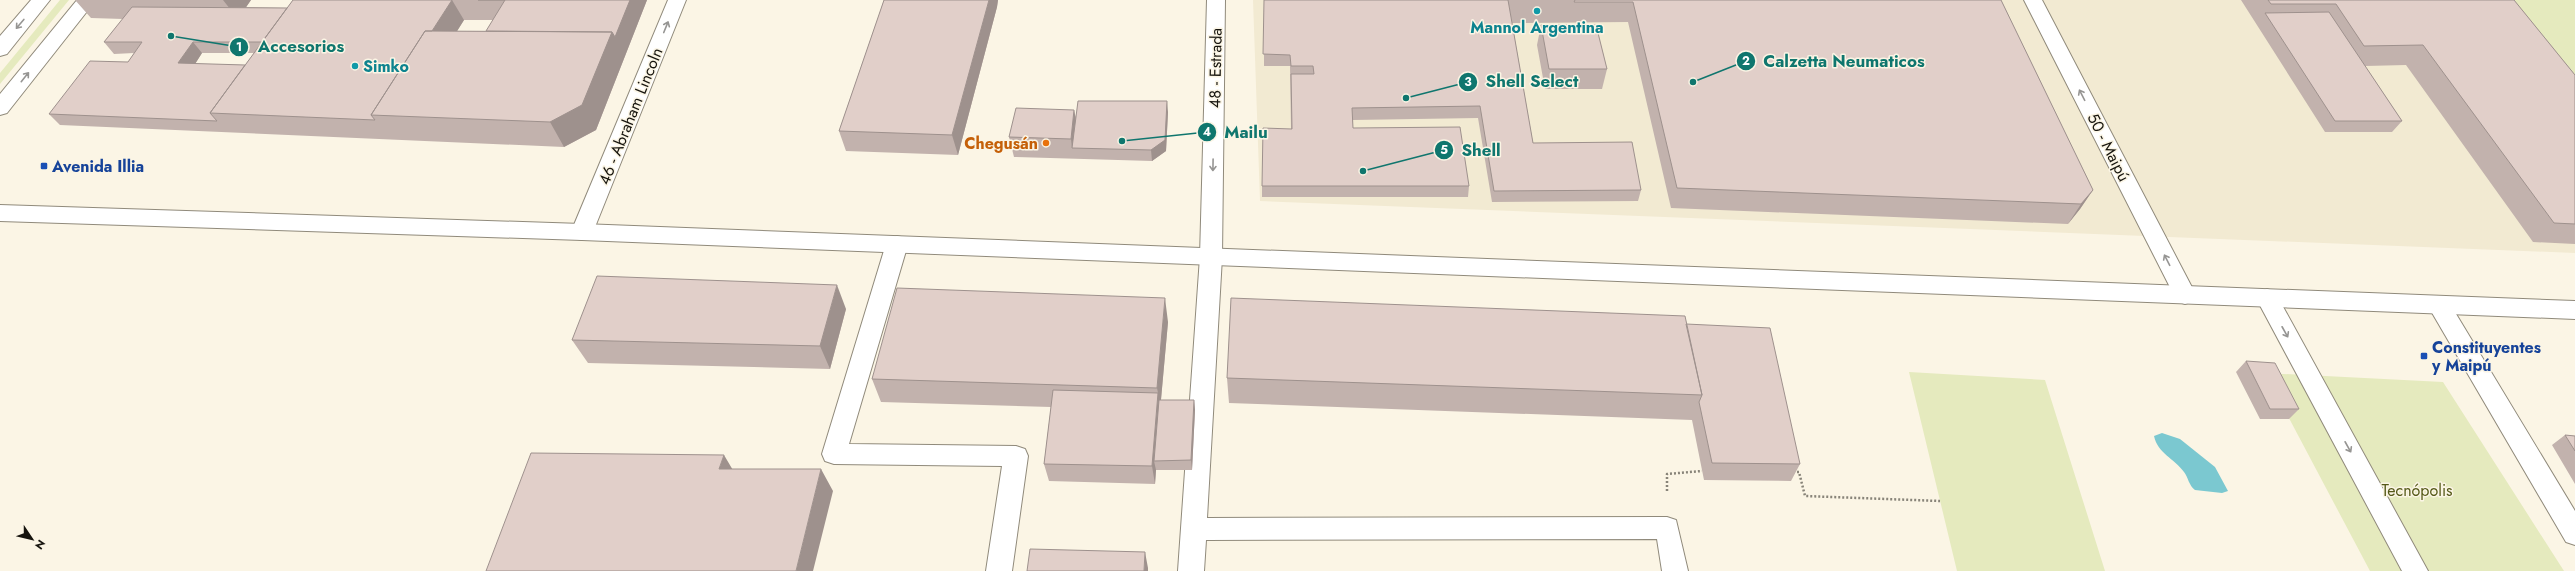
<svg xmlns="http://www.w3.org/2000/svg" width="2575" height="571" font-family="Jost,sans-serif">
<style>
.built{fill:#f2ead2}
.green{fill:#e5eabe}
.water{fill:#7bc8d0}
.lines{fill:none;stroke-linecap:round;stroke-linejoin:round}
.minor-casing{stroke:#908a7b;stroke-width:2}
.major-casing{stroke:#908a7b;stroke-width:2}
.path{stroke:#888479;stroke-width:2.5;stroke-dasharray:2 2;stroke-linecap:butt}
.minor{fill:#fff;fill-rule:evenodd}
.major{fill:#fff;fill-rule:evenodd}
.wall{fill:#c2b2ad;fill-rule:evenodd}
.shaded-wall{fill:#9e918d}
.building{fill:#e1cfc9;stroke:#9e918d}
.oneway{stroke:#969593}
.culture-dot{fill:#0f9aa8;stroke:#fbf5e5;stroke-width:1.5}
.food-dot{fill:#e8710a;stroke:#fbf5e5;stroke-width:1.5}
.transit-dot{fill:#1a4fb4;stroke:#fbf5e5;stroke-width:1.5}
.labels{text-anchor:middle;stroke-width:3;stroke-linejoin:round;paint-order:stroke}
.culture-label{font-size:16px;font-weight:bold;fill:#0d838f;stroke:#fbf5e5}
.street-label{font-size:16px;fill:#16140e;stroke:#fbf5e5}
.food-label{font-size:16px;font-weight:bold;fill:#c56008;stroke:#fbf5e5;text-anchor:end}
.transit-label{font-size:16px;font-weight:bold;fill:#164399;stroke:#fbf5e5;text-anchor:start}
.park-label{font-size:16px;fill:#555918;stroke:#fbf5e5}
.leader{fill:none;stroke:#0f766e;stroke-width:1.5}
.callout-dot{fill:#0f766e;stroke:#fbf5e5;stroke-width:1.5}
.mark-label{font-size:12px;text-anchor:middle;font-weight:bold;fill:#fff}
.callout-label{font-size:17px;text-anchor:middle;font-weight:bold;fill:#0f766e;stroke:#fbf5e5;stroke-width:3;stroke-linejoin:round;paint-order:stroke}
</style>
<rect width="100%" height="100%" fill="#fbf5e5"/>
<path class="built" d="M 1253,0 L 2575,0 L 2575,253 L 1260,201 Z"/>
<path class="green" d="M 60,0 L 69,0 L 0,84 L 0,73 Z
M 2480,0 L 2575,0 L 2575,120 Z
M 1909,372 L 2045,380 L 2105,571 L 1957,571 Z
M 2265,373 L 2443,382 L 2564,571 L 2370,571 Z"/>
<path class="water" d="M 2162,433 L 2180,439 L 2215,467 L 2228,491 L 2222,493 L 2195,490 C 2189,486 2188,477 2184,472 C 2174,458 2158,454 2154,436 Z"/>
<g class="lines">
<g class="minor-casing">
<path id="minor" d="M 668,0 L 686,0 L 593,232 L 590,238 L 582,240 L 574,238 L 571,232 Z
M 1207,0 L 1225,0 L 1222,257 L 1207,518 L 1667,517 L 1676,520 L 1688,571 L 1662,571 L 1657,539 L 1206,540 L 1204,571 L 1178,571 L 1200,257 Z
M 2024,0 L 2042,0 L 2196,295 L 2193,301 L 2185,304 L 2177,301 Z
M 897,236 L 905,238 L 908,244 L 849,444 L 1016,446 L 1025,449 L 1028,456 L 1012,571 L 986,571 L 1002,466 L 834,464 L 825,461 L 822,454 L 886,244 L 889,238 Z
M 2267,289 L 2275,292 L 2428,571 L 2402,571 L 2256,298 L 2259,292 Z
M 2439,296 L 2447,299 L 2575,511 L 2575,545 L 2566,542 L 2431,311 L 2428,305 L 2431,299 Z"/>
</g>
<g class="major-casing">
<path id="major" d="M 31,0 L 50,0 L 7,54 L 0,56 L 0,36 Z
M 77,0 L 96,0 L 7,113 L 0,115 L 0,94 Z
M 0,205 L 582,224 L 2575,301 L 2575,319 L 582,240 L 0,221 Z"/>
</g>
<path class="path" d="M 1793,472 L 1799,472 L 1805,496 L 1940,501
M 1667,491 L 1667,474 L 1702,471"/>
<use href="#minor" class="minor"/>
<use href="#major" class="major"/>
</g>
<path class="wall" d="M 75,0 L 251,0 L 246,7 L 287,8 L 293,0 L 647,0 L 596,130 L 564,147 L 60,125 L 49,114 L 128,62 L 134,53 L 114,54 L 104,42 L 123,19 L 91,18 ZM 464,20 L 493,20 L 486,31 L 457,31 ZM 202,53 L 254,53 L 245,65 L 195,64 Z
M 884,0 L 998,0 L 997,7 L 958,155 L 846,151 L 839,131 Z
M 1264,0 L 2001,0 L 2093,190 L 2080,209 L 2068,224 L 1671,208 L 1628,22 L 1512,23 L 1533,143 L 1641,190 L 1638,201 L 1492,202 L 1478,118 L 1353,120 L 1353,128 L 1469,186 L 1468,197 L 1262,197 L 1262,186 L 1291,129 L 1290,66 L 1264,66 Z
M 2241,0 L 2514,0 L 2575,75 L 2575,244 L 2533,242 L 2406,65 L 2365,66 L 2402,121 L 2392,132 L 2325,132 Z
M 1541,25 L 1607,69 L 1602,89 L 1545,89 L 1537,45 Z
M 1074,110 L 1076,118 L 1168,112 L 1166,151 L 1152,161 L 1014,157 L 1009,137 Z
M 846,309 L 830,369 L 588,363 L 572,340 Z
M 1168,322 L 1161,400 L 1194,400 L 1195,410 L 1192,470 L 1156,470 L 1155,484 L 1049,481 L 1044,464 L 1051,407 L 881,402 L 872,379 Z
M 1686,324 L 1800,464 L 1791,481 L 1704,480 L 1692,420 L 1229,403 L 1227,378 Z
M 2246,361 L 2299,409 L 2289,419 L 2260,419 L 2236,372 Z
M 2565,435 L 2575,436 L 2575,484 L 2552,445 Z"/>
<path class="shaded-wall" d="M 223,0 L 251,0 L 238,19 Z
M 452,0 L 464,20 L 404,116 L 378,115 Z
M 630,0 L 647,0 L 596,130 L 564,147 L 550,122 L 612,32 Z
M 989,0 L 998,0 L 997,7 L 958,155 L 952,135 Z
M 193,42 L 202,53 L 188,75 L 178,63 Z
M 1167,101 L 1168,112 L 1166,151 L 1152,161 L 1151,150 Z
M 1074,110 L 1078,130 L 1072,148 L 1071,139 Z
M 2093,190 L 2080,209 L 2068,224 L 2081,204 Z
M 837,285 L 846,309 L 830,369 L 820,346 Z
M 1165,298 L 1168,322 L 1160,410 L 1154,461 L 1156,470 L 1155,484 L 1152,466 L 1158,393 L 1157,388 Z
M 1194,400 L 1195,410 L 1192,470 L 1191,460 Z
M 724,455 L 737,477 L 719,469 Z
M 821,469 L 833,491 L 813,571 L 796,571 Z
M 1145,552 L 1148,568 L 1148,571 L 1144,571 Z"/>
<path class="building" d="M 293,0 L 452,0 L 432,31 L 425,31 L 371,115 L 375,120 L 210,113 Z
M 478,0 L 630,0 L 615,37 L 612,32 L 486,31 L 505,0 Z
M 884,0 L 989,0 L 952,135 L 839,131 Z
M 1264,0 L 1508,0 L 1533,143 L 1632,142 L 1641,190 L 1494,191 L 1480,106 L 1352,108 L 1353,128 L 1460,127 L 1469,186 L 1262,186 L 1263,128 L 1292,129 L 1291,74 L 1314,74 L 1313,66 L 1291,66 L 1290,55 L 1263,54 Z
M 1575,0 L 2001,0 L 2093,190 L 2081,204 L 1677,188 L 1633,2 L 1574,2 Z
M 2268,0 L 2514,0 L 2575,75 L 2575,224 L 2554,223 L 2423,45 L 2364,46 L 2336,4 L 2271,4 Z
M 132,7 L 287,8 L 262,42 L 193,42 L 178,63 L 245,65 L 210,113 L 217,121 L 49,114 L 90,61 L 128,62 L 142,42 L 104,42 Z
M 2329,12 L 2402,121 L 2335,121 L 2265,13 Z
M 1541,25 L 1596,25 L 1607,69 L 1549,69 Z
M 425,31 L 612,32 L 582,105 L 550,122 L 371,115 Z
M 1078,101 L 1167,101 L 1165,140 L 1151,150 L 1072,148 Z
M 1016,108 L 1074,110 L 1071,139 L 1009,137 Z
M 597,276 L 837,285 L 820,346 L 572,340 Z
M 897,288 L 1165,298 L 1157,388 L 872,379 Z
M 1231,298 L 1685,316 L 1702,395 L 1227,378 Z
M 1686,324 L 1770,328 L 1800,464 L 1712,463 L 1699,402 L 1702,395 Z
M 2246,361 L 2275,363 L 2299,409 L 2270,409 Z
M 1053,390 L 1158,393 L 1152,466 L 1044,464 Z
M 1159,400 L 1194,400 L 1191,460 L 1154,461 Z
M 2565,435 L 2575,436 L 2575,451 Z
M 531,453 L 724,455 L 719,469 L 821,469 L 796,571 L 486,571 Z
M 1030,549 L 1145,552 L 1144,571 L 1027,571 Z"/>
<defs><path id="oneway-shaft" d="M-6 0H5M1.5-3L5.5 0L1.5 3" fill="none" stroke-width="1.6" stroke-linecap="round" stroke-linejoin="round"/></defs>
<g class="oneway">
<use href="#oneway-shaft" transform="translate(20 24) rotate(130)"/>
<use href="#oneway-shaft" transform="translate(666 27) rotate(-68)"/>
<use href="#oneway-shaft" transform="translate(25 77) rotate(-51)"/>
<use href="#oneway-shaft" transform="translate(2082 95) rotate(-117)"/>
<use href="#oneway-shaft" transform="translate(1213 165) rotate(91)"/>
<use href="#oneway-shaft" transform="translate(2167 260) rotate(-117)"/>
<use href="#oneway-shaft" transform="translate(2285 332) rotate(61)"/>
<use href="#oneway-shaft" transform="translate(2348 447) rotate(61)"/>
</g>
<g class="culture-dot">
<circle cx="1537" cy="11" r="4"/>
<circle cx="355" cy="66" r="4"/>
</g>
<circle class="food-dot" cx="1046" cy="143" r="4"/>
<g class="transit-dot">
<rect x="40" y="162" width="8" height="8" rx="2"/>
<rect x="2420" y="352" width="8" height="8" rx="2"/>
</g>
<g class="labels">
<g class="culture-label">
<text x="1537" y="33">Mannol Argentina</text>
<text x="363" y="72" text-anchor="start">Simko</text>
</g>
<g class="street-label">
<text transform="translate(1215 68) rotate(-89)" y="6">48 - Estrada</text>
<text transform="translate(630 116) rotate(-68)" y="6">46 - Abraham Lincoln</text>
<text transform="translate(2109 147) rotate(63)" y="6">50 - Maipú</text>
</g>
<g class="food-label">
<text x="1038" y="149">Chegusán</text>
</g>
<g class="transit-label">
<text x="52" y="172">Avenida Illia</text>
<text x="2432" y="353">Constituyentes<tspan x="2432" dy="18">y Maipú</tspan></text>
</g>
<g class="park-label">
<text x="2417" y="496">Tecnópolis</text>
</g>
</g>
<path class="leader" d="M171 36L239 47M1693 82L1746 61M1406 98L1468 82M1122 141L1207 132M1363 171L1444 150"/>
<g class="callout-dot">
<circle cx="171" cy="36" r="4"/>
<circle cx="1693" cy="82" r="4"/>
<circle cx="1406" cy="98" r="4"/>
<circle cx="1122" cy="141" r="4"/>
<circle cx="1363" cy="171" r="4"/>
<circle cx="239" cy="47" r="10"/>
<circle cx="1746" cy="61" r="10"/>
<circle cx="1468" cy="82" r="10"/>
<circle cx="1207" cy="132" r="10"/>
<circle cx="1444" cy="150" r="10"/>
</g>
<g class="mark-label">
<text x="239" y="51">1</text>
<text x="1746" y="65">2</text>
<text x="1468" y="86">3</text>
<text x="1207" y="136">4</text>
<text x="1444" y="154">5</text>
</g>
<g class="callout-label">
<text x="301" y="52">Accesorios</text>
<text x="1844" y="67">Calzetta Neumaticos</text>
<text x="1532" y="87">Shell Select</text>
<text x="1246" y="138">Mailu</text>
<text x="1481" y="156">Shell</text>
</g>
<g transform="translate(32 539) rotate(125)" stroke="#fbf5e5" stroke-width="3" paint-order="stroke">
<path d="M0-3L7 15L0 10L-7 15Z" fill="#16140e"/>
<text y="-6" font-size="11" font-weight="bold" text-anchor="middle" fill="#16140e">N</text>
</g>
</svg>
